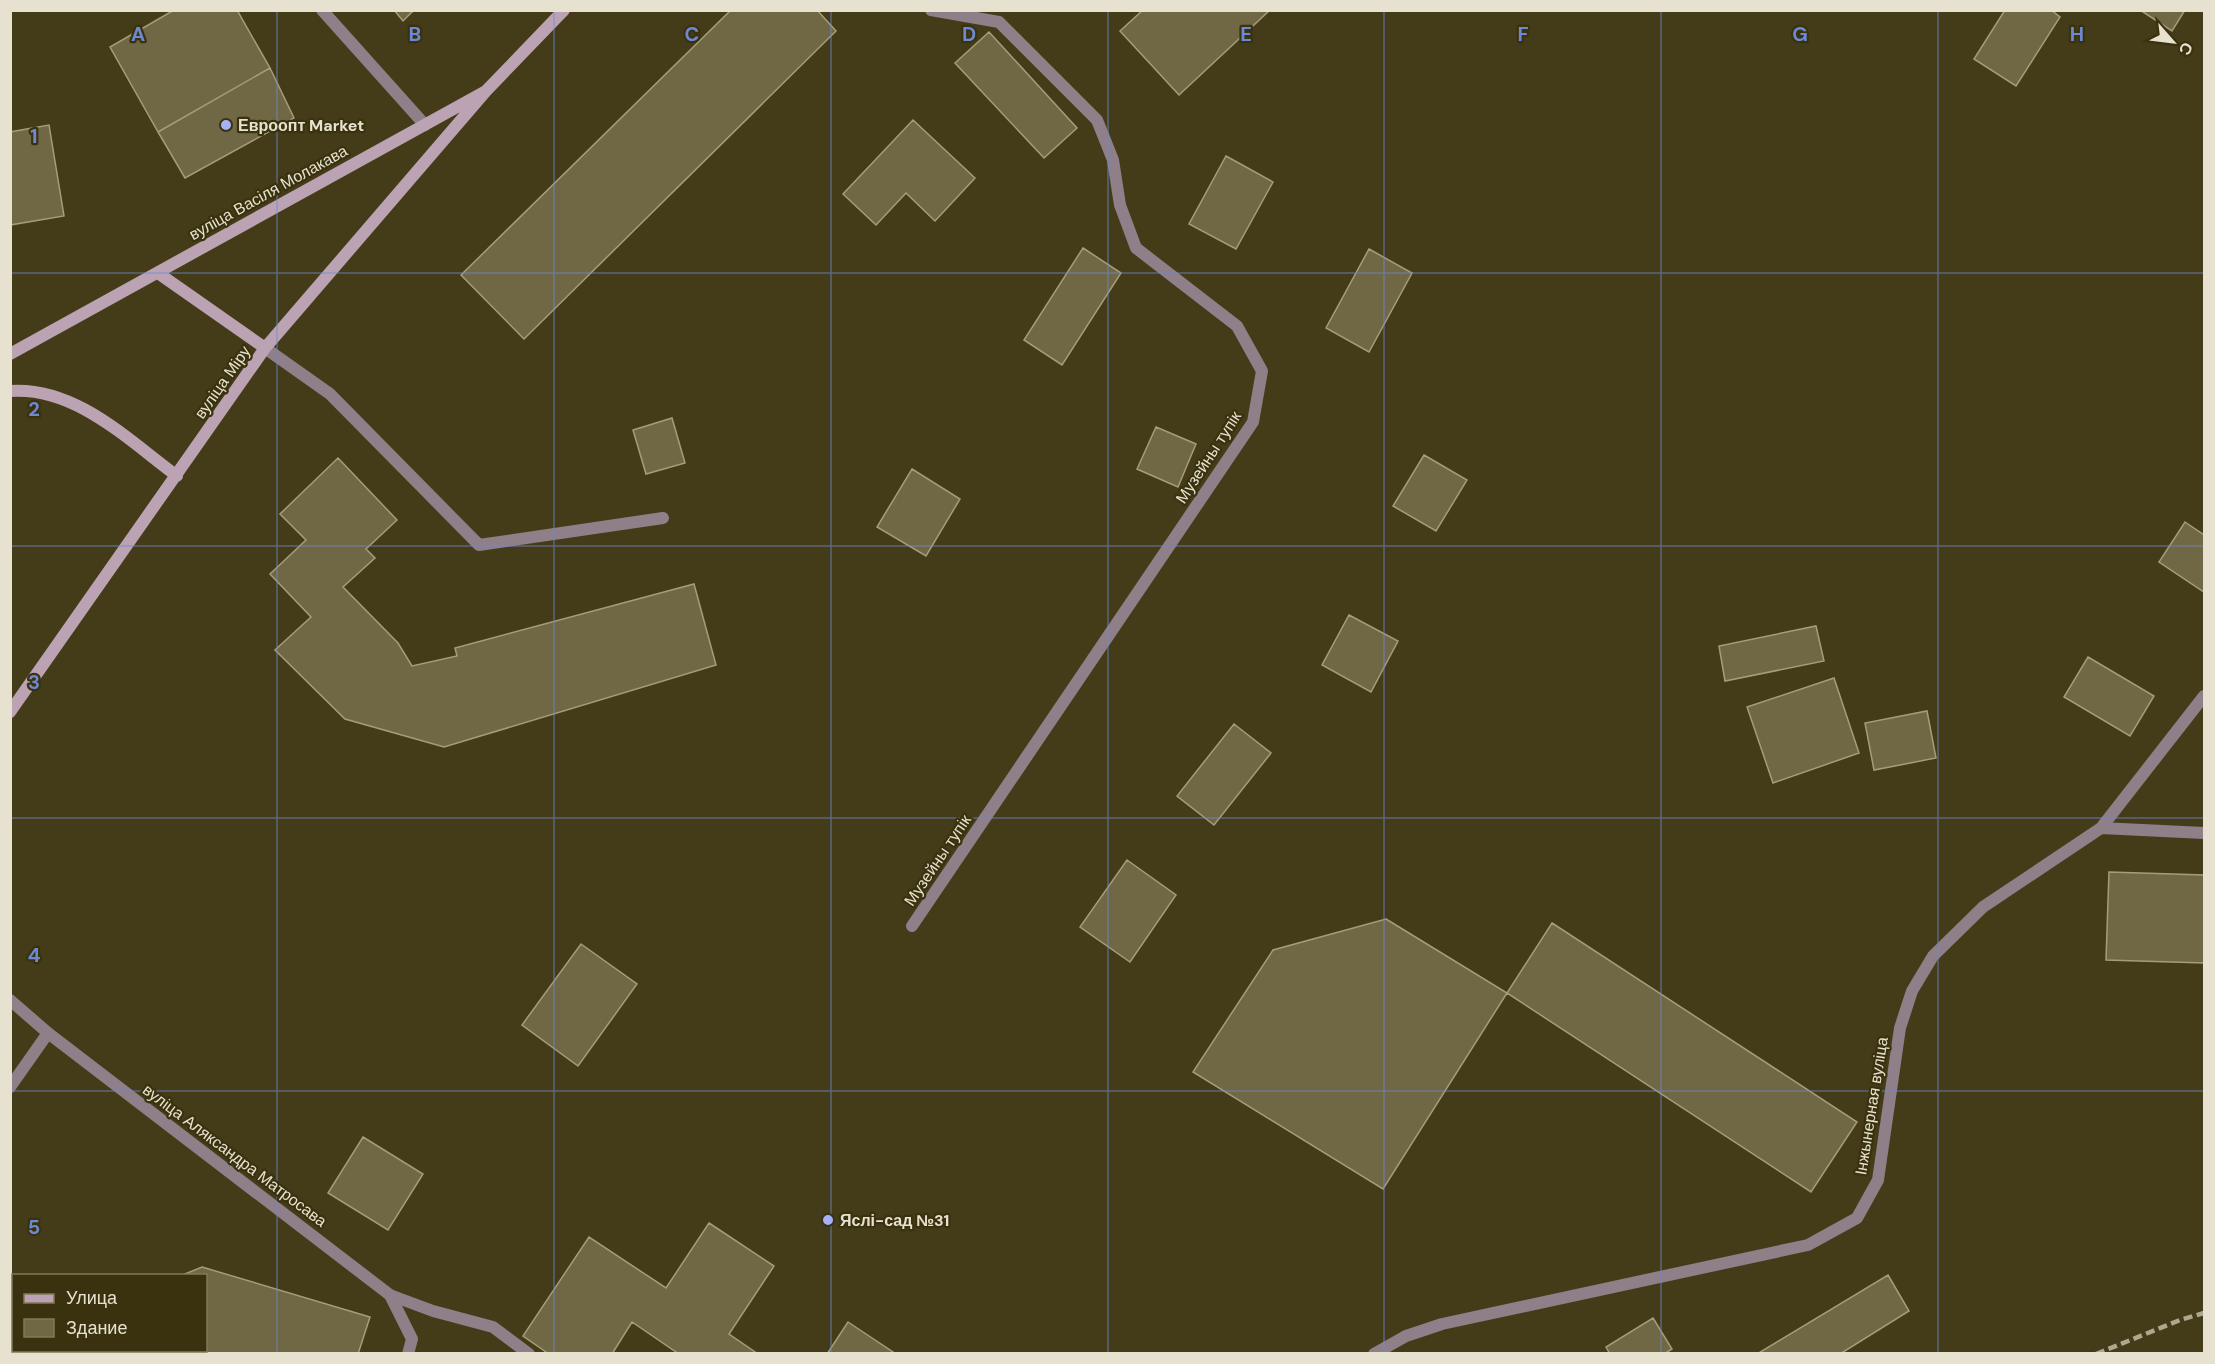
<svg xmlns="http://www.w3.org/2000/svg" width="2215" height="1364" font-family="'DM Sans',sans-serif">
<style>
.building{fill:#706844;stroke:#a69d78;stroke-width:1.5}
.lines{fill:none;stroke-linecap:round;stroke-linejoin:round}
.lane{stroke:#8e7f89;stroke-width:12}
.street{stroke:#8e7f89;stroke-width:12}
.secondary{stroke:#bba3b4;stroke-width:12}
.rail{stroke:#ada78e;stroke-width:4.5;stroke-dasharray:9 4.5;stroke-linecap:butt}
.grid{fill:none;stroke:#6d89d4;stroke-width:1.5;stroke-opacity:0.55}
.poi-dot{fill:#a6b1fc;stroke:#3a320e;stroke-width:2}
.labels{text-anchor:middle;stroke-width:4.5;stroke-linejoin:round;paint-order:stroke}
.poi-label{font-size:16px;font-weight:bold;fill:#e6e2cf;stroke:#3a320e;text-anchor:start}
.street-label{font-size:16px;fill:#e6e2cf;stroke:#3a320e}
.grid-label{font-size:20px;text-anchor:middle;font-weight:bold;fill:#6d89d4;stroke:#3a320e;stroke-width:4.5;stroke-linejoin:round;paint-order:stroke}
</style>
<rect width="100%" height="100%" fill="#443c19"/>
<path class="building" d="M 174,10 L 237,10 L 270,68 L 158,132 L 110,47 Z
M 394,10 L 414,10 L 403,21 Z
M 731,10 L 817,10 L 836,31 L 524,339 L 461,275 Z
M 1143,10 L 1270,10 L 1179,95 L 1120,31 Z
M 2005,10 L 2051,10 L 2060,17 L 2016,86 L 1974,59 Z
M 2140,10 L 2185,10 L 2172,31 Z
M 989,32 L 1077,128 L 1044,158 L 955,63 Z
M 270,68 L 294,118 L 185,178 L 158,132 Z
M 913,120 L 975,178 L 935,221 L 906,193 L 876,225 L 843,194 Z
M 49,125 L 64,216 L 10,225 L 10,132 Z
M 1226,156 L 1273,182 L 1236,249 L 1189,224 Z
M 1083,248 L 1121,273 L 1062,365 L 1024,340 Z
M 1369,249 L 1412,273 L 1369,352 L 1326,328 Z
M 672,418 L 685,463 L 646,474 L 633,430 Z
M 1156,427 L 1196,444 L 1178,487 L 1137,469 Z
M 1424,455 L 1467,480 L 1436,531 L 1393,506 Z
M 338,458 L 397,520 L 366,549 L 375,558 L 343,587 L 398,643 L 412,666 L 457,656 L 455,648 L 694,584 L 716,665 L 444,747 L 345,719 L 275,650 L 311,617 L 270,574 L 306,540 L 280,514 Z
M 912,469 L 960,499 L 926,556 L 877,527 Z
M 2185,522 L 2204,535 L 2204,592 L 2159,562 Z
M 1349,615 L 1398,641 L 1371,692 L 1322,665 Z
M 1816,626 L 1824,661 L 1725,681 L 1719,646 Z
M 2088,657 L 2154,696 L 2130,736 L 2064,697 Z
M 1834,678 L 1859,753 L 1773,783 L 1747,707 Z
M 1927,711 L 1936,758 L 1874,770 L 1865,723 Z
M 1234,724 L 1271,753 L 1214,825 L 1177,796 Z
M 1127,860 L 1176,895 L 1130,962 L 1080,927 Z
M 2109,872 L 2204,875 L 2204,963 L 2106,960 Z
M 1386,919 L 1507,993 L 1383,1189 L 1193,1072 L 1273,950 Z
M 1552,923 L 1857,1122 L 1811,1192 L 1507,993 Z
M 581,944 L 637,984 L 578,1066 L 522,1025 Z
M 363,1137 L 423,1174 L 388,1230 L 328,1193 Z
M 709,1223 L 774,1266 L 729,1334 L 758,1354 L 679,1354 L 632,1322 L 612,1354 L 549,1354 L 523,1336 L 589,1237 L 666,1288 Z
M 202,1267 L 370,1317 L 358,1354 L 202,1354 L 190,1350 L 206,1350 L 206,1276 L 180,1276 Z
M 1888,1275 L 1909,1311 L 1840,1354 L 1757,1354 Z
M 1653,1318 L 1672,1349 L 1664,1354 L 1610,1354 L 1606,1347 Z
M 848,1322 L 896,1354 L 827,1354 Z
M 14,1339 L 14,1350 L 185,1350 L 177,1354 L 10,1354 L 10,1340 Z"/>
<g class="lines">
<path class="lane" d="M 322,10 L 425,125
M 265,348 L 330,394 L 479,545 L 663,518
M 10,1087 L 48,1033
M 390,1295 L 433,1311 L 493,1327 L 529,1354"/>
<path class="street" d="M 2101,828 L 2204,696
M 912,926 L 1253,422 L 1262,371 L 1237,326 L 1136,248 L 1120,205 L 1113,160 L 1097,120 L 999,22 L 931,10
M 10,1000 L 48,1033 L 390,1295 L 412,1339 L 408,1354
M 1374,1354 L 1406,1336 L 1442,1324 L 1808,1245 L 1857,1218 L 1878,1180 L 1900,1028 L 1912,991 L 1933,956 L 1983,907 L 2101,828 L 2204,833"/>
<path class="secondary" d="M 158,273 L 265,348
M 10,354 L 486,91 L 564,10
M 10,391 C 75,386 128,440 177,476
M 10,712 L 265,348 L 486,91"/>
<path class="rail" d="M 2096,1354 L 2180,1320 L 2204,1313"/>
</g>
<path class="grid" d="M 277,10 L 277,1354M 554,10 L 554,1354M 831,10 L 831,1354M 1108,10 L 1108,1354M 1384,10 L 1384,1354M 1661,10 L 1661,1354M 1938,10 L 1938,1354M 10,273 L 2204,273M 10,546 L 2204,546M 10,818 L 2204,818M 10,1091 L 2204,1091"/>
<g class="poi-dot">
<circle cx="226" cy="125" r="6"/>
<circle cx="828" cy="1220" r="6"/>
</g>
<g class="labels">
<g class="poi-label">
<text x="238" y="131">Евроопт Market</text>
<text x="840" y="1226">Яслі-сад №31</text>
</g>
<g class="street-label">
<text transform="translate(268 192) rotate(-29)" y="6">вуліца Васіля Молакава</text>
<text transform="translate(222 382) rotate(-55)" y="6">вуліца Міру</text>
<text transform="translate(1208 457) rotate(-57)" y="6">Музейны тупік</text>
<text transform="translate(937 860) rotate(-56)" y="6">Музейны тупік</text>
<text transform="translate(1871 1106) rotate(-81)" y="6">Інжынерная вуліца</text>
<text transform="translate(235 1155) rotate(37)" y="6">вуліца Аляксандра Матросава</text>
</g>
</g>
<g class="grid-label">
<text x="138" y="41">A</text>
<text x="415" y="41">B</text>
<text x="692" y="41">C</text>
<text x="969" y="41">D</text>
<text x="1246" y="41">E</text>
<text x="1523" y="41">F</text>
<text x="1800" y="41">G</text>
<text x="2077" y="41">H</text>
<text x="34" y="143">1</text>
<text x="34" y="416">2</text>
<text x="34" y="689">3</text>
<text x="34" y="962">4</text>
<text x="34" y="1234">5</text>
</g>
<rect width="2215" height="1364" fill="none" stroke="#e6e2cf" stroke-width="24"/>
<rect x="12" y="1274" width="195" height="78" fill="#3a320e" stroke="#7f785b" stroke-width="1.5"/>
<rect x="24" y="1294" width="30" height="9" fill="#bba3b4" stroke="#7f785b" stroke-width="1.5"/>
<text x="66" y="1304" font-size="18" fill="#e6e2cf">Улица</text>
<rect x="24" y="1319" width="30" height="18" fill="#706844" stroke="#7f785b" stroke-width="1.5"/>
<text x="66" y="1334" font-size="18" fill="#e6e2cf">Здание</text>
<g transform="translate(2173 42) rotate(118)" stroke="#3a320e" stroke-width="4.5" paint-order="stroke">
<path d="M0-4.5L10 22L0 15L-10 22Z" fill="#e6e2cf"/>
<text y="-9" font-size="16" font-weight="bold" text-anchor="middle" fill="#e6e2cf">С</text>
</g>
</svg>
